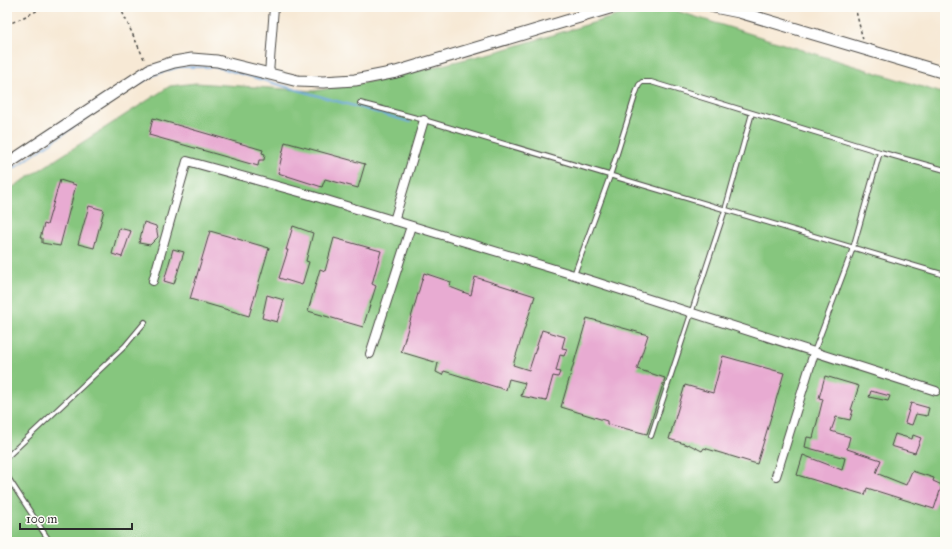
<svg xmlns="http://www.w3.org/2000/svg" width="952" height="549" font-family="'IM FELL Great Primer',serif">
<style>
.green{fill:#86c67e;stroke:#587854}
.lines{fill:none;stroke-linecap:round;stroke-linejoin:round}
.stream{stroke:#71aae0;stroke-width:2}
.building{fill:#e8abd2}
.lane-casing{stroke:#4a4844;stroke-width:6}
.street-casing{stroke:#4a4844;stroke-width:10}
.secondary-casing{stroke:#4a4844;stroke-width:13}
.path{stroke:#4a4844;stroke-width:1.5;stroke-dasharray:3 3;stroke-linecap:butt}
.lane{stroke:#fff;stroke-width:4}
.street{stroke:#fff;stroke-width:8}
.secondary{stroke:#fff;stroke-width:11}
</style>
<rect width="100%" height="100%" fill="#fdfcf7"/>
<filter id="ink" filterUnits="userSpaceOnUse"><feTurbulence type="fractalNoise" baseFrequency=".025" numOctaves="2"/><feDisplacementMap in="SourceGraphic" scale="8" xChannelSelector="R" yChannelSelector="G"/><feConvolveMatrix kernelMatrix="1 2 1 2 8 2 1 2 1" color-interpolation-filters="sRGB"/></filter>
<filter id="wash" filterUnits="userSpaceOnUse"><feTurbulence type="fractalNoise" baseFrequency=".012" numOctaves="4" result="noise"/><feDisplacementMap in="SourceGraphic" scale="16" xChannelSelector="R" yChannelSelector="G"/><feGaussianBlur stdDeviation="0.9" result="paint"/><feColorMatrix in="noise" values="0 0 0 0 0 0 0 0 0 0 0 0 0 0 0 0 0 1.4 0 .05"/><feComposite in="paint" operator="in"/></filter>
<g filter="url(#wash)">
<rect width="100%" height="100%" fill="#f7e9d5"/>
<path class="green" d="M 646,7 L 670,9 L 945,94 L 945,542 L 7,542 L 7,191 L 170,86 L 196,83 L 314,91 L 389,78 L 499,51 Z"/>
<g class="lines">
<path class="stream" d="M 133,87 L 156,74 L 179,67 L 217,67 L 410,122
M 7,173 L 101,108"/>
</g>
<g id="blocks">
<path class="building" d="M 153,118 L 263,150 L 262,153 L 265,154 L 264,160 L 259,160 L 258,166 L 149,135 Z
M 285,142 L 365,164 L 358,188 L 325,179 L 322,187 L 278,173 Z
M 60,180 L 76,185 L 60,246 L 42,243 L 42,238 L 40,238 L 44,224 L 47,225 Z
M 89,206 L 104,210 L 94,248 L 78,244 Z
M 144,222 L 156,226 L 158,237 L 150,245 L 139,243 Z
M 293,226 L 313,233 L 306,261 L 309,262 L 302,285 L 279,278 L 288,250 L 286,250 Z
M 119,228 L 131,231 L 122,257 L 112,254 Z
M 210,231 L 269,248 L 249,316 L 190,299 Z
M 334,238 L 381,251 L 372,284 L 376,286 L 363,327 L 308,311 L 320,269 L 325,271 Z
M 173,249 L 184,252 L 174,284 L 164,281 Z
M 424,273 L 451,282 L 450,287 L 471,295 L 475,277 L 535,296 L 513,365 L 529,370 L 542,330 L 565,337 L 562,348 L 567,349 L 564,356 L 560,355 L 556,371 L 560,372 L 558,377 L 553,376 L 546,401 L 521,396 L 525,383 L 509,379 L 506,390 L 444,371 L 442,375 L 436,372 L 438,363 L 401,352 Z
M 267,295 L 284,300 L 277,322 L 262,318 Z
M 587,318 L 648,335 L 637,369 L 665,378 L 647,434 L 607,424 L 607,421 L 561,407 Z
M 723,356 L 784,373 L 757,464 L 704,448 L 702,451 L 688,444 L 688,445 L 669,439 L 685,385 L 713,393 Z
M 825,376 L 859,386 L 851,410 L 853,410 L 850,420 L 836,417 L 831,431 L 850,437 L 847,449 L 881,460 L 876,473 L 906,485 L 912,471 L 934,478 L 933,481 L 942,485 L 934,509 L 867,488 L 865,495 L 797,475 L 803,455 L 842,470 L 845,458 L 805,447 L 807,437 L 813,438 L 823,399 L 819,398 Z
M 871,391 L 890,396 L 888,401 L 869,397 Z
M 911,403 L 929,408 L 927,416 L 916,414 L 912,425 L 905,423 Z
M 895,434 L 912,439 L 913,435 L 921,438 L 915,453 L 891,446 Z"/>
</g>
</g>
<g filter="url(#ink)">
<use href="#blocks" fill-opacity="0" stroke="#4a4844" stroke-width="1"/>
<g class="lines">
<g class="lane-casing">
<path id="lane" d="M 360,103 L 424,120 L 945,275
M 574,275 L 610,176 L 636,93 L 639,85 L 642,82 L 651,82 L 880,152 L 945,170
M 814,352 L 853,248 L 880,152
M 651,436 L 725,210 L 752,113
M 7,457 L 125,346 L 145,322
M 7,476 L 50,542"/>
</g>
<g class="street-casing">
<path id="street" d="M 269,74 L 274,7
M 394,221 L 424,120
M 153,281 L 187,161 L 310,195 L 574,275 L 936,391
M 370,354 L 411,226
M 776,476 L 814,353"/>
</g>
<g class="secondary-casing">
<path id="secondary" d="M 714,7 L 739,12 L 945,73
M 7,164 L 149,70 L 174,62 L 192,59 L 217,61 L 298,81 L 323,82 L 355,80 L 396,72 L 613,7"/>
</g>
<path class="path" d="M 120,7 L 145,61
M 855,7 L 863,40
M 7,25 L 45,7"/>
<use href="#lane" class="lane"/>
<use href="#street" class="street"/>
<use href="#secondary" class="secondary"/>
</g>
</g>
<rect width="952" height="549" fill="none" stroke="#fdfcf7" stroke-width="24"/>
<path d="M20 523v6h112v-6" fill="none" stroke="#2b2b2b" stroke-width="2"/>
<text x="26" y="523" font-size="12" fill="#2b2b2b" stroke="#fdfcf7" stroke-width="3" paint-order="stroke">100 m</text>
</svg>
